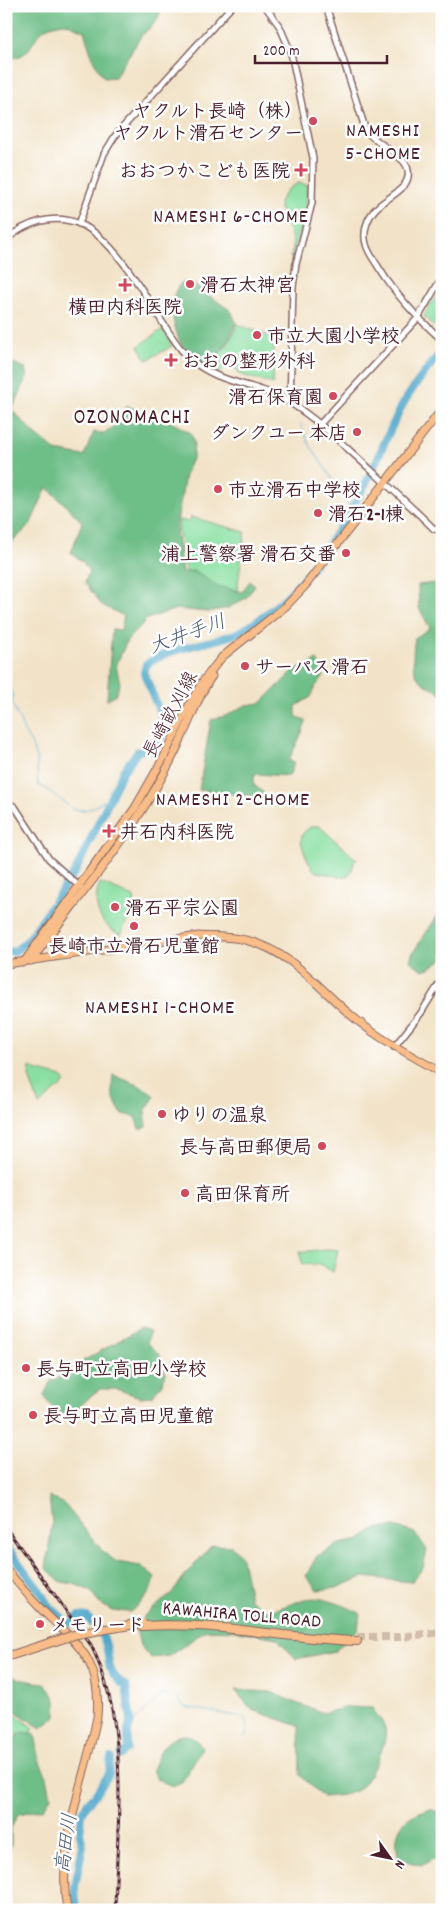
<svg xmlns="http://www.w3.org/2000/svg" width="448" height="1916" font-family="Dekko,'Klee One',sans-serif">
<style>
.green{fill:#89dfa2;stroke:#6a7f66}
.forest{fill:#6ebe88;stroke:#5c6e5a}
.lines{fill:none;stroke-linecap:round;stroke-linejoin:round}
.stream{stroke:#4da7cb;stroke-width:1}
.river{stroke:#4da7cb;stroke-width:8}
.motorway-tunnel{stroke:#d0bca9;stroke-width:8;stroke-dasharray:8 4;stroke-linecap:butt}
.tertiary-casing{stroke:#856462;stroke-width:8}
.primary-casing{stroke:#856462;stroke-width:9}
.trunk-casing{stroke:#856462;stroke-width:9}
.motorway-casing{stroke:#856462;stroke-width:10}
.tertiary{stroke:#fff;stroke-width:5}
.primary{stroke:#f8bd88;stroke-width:7}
.trunk{stroke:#f8bd88;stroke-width:7}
.motorway{stroke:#f8bd88;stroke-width:8}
.rail-casing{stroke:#4a1f2b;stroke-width:3}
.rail{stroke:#fff;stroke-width:1;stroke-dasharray:4;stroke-linecap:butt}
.motorway-bridge-casing{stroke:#856462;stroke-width:10;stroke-linecap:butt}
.motorway-bridge{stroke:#f8bd88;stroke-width:8}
.poi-dot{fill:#d1495b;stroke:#fff;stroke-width:2}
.labels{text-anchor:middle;stroke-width:5;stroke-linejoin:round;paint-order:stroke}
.poi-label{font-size:19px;font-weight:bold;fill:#4a1f2b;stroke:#fff;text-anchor:start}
.street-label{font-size:19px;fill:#4a1f2b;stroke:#fff}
.neighbourhood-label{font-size:20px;letter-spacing:1px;fill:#4a1f2b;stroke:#fff}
.water-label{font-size:20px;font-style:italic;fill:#4b5c73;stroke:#fff}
.quarter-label{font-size:21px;letter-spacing:1px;fill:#4a1f2b;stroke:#fff}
</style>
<rect width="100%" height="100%" fill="#fff"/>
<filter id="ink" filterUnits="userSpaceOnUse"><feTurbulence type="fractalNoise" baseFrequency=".02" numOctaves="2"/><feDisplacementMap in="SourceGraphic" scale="10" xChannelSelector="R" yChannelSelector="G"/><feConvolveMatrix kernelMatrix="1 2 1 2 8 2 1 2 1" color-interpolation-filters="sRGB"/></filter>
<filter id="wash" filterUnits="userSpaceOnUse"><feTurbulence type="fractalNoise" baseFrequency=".0096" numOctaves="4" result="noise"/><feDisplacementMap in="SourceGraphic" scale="20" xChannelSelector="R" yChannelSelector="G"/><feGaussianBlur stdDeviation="1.12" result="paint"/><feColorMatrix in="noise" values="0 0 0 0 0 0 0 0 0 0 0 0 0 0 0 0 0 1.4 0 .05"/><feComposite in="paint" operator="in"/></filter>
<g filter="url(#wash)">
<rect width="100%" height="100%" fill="#f2e3c8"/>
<path class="green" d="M 298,183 L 307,185 L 306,205 L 292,259 L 290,258 C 300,235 280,224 279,202 L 287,190 Z
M 442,286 L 442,333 L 425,318 L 425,314 Z
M 237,324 L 274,338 L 273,384 L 238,374 L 239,370 L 224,365 L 221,373 L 214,370 L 213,358 C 226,350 232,338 237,324 Z
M 163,329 L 172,346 L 147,360 L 139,346 Z
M 191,517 L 245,532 L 237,591 L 185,586 L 185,564 L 178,527 L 179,520 L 190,522 Z
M 313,826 L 319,826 L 357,860 L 354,861 C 351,882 342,877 326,874 C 323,873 318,873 315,871 C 311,868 309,862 307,858 C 301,844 296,834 313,826 Z
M 100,883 L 134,897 L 135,902 L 121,935 C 99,925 91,905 100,883 Z
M 30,1067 L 35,1070 L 62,1077 L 65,1083 L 39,1105 L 29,1077 Z
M 326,1249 L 338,1250 L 333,1272 L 322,1265 L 302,1264 L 300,1252 Z
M 18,1716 L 33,1728 L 29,1736 L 19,1733 L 11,1737 L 6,1742 L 6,1719 Z"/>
<path class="forest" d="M 6,6 L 163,6 L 156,22 L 141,36 L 115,77 L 104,78 L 93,60 L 84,31 C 78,29 72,25 66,23 C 62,23 58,24 54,25 C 29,30 37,60 6,58 Z
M 190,282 L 231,311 L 236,322 C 231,337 217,368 196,361 C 181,356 172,322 172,307 C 172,298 175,290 181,283 Z
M 6,360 L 25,368 L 27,378 L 12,410 L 34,433 L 56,451 L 84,456 L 94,432 L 102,434 L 117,425 L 127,406 L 175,424 L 191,433 L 194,442 L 193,456 L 185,475 L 176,528 L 182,573 L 193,571 L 218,586 L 242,592 L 250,581 L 255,585 L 246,598 L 228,608 L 208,612 L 176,609 L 147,619 L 127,640 L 116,666 L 120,683 L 115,695 L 107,700 L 112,629 L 121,630 L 124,616 L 102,605 L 85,583 L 89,571 L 83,562 L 71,553 L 82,522 L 47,487 L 30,525 L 6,548 Z
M 436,583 L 442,588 L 442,694 C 435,689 423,684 418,678 C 411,669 413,648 415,638 L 430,628 L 419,608 L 418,585 Z
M 317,660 L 324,676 L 315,687 L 311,697 L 296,706 L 296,716 L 306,721 C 302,735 295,746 289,760 L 294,763 L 289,776 L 255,774 L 253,784 L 265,794 L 260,797 L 199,790 L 211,720 L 228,715 L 246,705 L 261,703 L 292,672 Z
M 442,909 L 442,959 L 430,968 L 423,970 L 410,961 L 412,954 Z
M 113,1075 L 138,1085 L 155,1096 L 145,1111 L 147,1127 L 139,1129 L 135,1116 L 122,1114 C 112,1099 111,1092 113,1075 Z
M 141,1328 L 150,1332 L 147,1342 L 160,1355 L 166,1373 L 162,1384 L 152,1396 L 140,1397 L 116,1389 L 100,1389 L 93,1394 L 71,1415 C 57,1413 50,1408 44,1395 L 51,1381 L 78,1369 L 83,1361 Z
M 49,1496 L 65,1505 L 104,1553 L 117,1562 L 141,1566 L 155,1578 C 150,1595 143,1602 130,1612 L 112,1611 L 99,1603 L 91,1591 L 74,1584 L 61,1582 L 46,1568 L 52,1524 Z
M 395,1527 L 415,1533 L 427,1550 L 423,1568 L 411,1582 L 363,1577 L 336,1588 L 317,1590 L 306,1576 L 317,1556 L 339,1544 L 360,1540 L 378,1528 Z
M 212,1545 L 232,1546 L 242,1558 L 250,1600 L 269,1611 C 282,1608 294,1602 307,1599 C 322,1595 347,1607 360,1613 L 358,1629 L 335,1651 L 296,1659 L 277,1638 L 238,1631 L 206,1630 L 169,1656 L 151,1658 L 140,1646 L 136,1628 L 146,1614 L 173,1593 L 182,1579 Z
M 6,1671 C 17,1680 31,1682 45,1683 L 56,1699 L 56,1717 L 41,1728 L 12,1709 L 6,1713 Z
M 235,1690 L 271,1692 L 296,1703 L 324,1713 L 349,1707 L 372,1708 C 375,1714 383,1721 385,1728 C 389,1742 369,1782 357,1790 C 347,1796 334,1796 323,1797 L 300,1775 L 299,1726 L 252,1710 Z
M 23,1732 L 35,1734 L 40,1762 L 47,1777 L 51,1797 L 43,1809 L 18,1814 L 11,1828 L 11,1847 L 6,1851 L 6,1744 Z
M 182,1735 C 193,1735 197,1739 202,1748 L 182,1782 L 172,1786 L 157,1779 L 152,1770 C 159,1753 163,1740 182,1735 Z
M 430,1809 L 442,1814 L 442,1848 L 437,1857 L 422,1865 L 409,1862 L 398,1855 C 392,1828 405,1815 430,1809 Z"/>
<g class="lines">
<path class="stream" d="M 301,424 L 308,442 L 351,508
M 9,685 L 13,697 L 12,703 L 25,733 L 32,745 L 37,762 L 38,785 L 45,788 L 73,809 C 86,813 96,806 106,799 L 110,800
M 177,1697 L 184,1707 L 243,1717 C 247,1722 249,1731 245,1736
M 131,1721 L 137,1719 L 140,1715 L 157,1700 L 161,1694 L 171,1695"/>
<path class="river" d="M 6,952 L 15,951 L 28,940 L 76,870 L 123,771 L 138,751 L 151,749 L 157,744 L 162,736 L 164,729 L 160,713 L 144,673 L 146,665 C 165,648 210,644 235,634 C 250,628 272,610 284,599 C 314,570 351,513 370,475 C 381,452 390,428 402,406 C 413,386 427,369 442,351
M 6,1546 L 45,1598 L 46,1603 L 68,1623 L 72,1623
M 75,1619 L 79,1616 L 87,1617 C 91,1623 99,1629 102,1635 C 114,1656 100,1669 126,1686 L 131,1721 L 128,1731 L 128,1749 L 121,1755
M 76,1910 L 75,1886 L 83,1845 L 80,1834 L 82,1814 L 87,1804 L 95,1795 L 109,1774 L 111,1758"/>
</g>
</g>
<g filter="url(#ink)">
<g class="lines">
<path class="motorway-tunnel" d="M 357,1637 L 401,1637 L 442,1632"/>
<g class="tertiary-casing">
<path id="tertiary" d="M 265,6 L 280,27 L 291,53 L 313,158 L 312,203 L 296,264 L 293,287 L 290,403
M 326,6 L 365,128 C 374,145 405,154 408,170 C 412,191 382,198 373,212 C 366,221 363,234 366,244 C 368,253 375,261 379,268 C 397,297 417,317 442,340
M 79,224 L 104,154 L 115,136 L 232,6
M 6,240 C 26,222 54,213 80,224 C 115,239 146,297 166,328 C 173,338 180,350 189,358 C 220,386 256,382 289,402 C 315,418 337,439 359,459 C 384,482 410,505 434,529 L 442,530
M 320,424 L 418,318 L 442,277
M 6,801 L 15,807 L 49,859 L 80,887
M 394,1047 L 421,1013 L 442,979"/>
</g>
<g class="primary-casing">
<path id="primary" d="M 31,961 C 72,905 118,852 154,791 C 164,774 174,756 182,737 C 192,717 199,694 212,676
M 24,962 L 135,808 L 164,757 L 190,703 L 203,681 L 222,657 L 286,606 L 305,586 L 442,409
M 6,1569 C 18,1583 29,1597 42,1610 C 79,1646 102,1660 97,1717 C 85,1780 56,1844 67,1910"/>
</g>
<g class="trunk-casing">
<path id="trunk" d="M 6,964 L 199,936 C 215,937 230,936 245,940 C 293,951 321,992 358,1021 C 384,1042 413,1056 442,1073"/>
</g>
<g class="motorway-casing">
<path id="motorway" d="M 142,1626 C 214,1621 286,1639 357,1641"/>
</g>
<use href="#tertiary" class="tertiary"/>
<use href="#primary" class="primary"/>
<use href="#trunk" class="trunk"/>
<use href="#motorway" class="motorway"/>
<g class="rail-casing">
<path id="rail" d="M 6,1528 L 91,1645 C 131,1727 117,1821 115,1910"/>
</g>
<use href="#rail" class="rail"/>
<g class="motorway-bridge-casing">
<path id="motorway-bridge" d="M 9,1656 L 77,1634 L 142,1623"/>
</g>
<use href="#motorway-bridge" class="motorway-bridge"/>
</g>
</g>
<g class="poi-dot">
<circle cx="313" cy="121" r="5"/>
<path d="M298.5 162.5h5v5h5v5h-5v5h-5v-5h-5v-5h5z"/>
<circle cx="190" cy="284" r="5"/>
<path d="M122.5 277.5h5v5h5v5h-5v5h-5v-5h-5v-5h5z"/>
<circle cx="257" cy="335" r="5"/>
<path d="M168.5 352.5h5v5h5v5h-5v5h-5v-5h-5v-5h5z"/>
<circle cx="333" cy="396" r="5"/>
<circle cx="357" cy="432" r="5"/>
<circle cx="218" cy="489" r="5"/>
<circle cx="318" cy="513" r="5"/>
<circle cx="346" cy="553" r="5"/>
<circle cx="245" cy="666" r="5"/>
<path d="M106.5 823.5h5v5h5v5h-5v5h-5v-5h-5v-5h5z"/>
<circle cx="115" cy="907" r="5"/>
<circle cx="134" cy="926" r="5"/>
<circle cx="162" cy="1114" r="5"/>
<circle cx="322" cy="1146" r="5"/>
<circle cx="185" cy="1193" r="5"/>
<circle cx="26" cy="1368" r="5"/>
<circle cx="33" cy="1415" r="5"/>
<circle cx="40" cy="1624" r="5"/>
</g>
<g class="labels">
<g class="poi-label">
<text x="303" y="117" text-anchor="end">ヤクルト長崎（株）<tspan x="303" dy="22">ヤクルト滑石センター</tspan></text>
<text x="290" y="177" text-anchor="end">おおつかこども医院</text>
<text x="200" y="291">滑石太神宮</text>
<text x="125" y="313" text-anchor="middle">横田内科医院</text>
<text x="267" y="342">市立大園小学校</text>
<text x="182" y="367">おおの整形外科</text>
<text x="323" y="403" text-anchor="end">滑石保育園</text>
<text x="347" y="439" text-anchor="end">ダンクユー 本店</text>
<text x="228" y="496">市立滑石中学校</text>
<text x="328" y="520">滑石2-1棟</text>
<text x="336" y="560" text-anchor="end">浦上警察署 滑石交番</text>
<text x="255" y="673">サーパス滑石</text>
<text x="120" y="838">井石内科医院</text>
<text x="125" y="914">滑石平宗公園</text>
<text x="134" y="952" text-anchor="middle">長崎市立滑石児童館</text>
<text x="172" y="1121">ゆりの温泉</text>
<text x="312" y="1153" text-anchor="end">長与高田郵便局</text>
<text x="195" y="1200">高田保育所</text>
<text x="36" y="1375">長与町立高田小学校</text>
<text x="43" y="1422">長与町立高田児童館</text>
<text x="50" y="1631">メモリード</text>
</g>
<g class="street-label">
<text transform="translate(169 714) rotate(-62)" y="7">長崎畝刈線</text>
<text transform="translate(242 1613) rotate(5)" y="7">KAWAHIRA TOLL ROAD</text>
</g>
<g class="neighbourhood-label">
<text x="383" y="136">NAMESHI<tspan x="383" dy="23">5-CHOME</tspan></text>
<text x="231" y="222">NAMESHI 6-CHOME</text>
<text x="233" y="805">NAMESHI 2-CHOME</text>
<text x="160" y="1013">NAMESHI 1-CHOME</text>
</g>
<g class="water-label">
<text transform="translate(187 633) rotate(-20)" y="7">大井手川</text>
<text transform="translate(65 1843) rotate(-82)" y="7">高田川</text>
</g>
<g class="quarter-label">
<text x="132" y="423">OZONOMACHI</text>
</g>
</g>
<rect width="448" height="1916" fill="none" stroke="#fff" stroke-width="25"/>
<g transform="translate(390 1858) rotate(123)" stroke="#ffffff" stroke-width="4" paint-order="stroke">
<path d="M0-4L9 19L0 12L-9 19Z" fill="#4a1f2b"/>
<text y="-8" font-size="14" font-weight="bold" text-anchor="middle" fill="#4a1f2b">N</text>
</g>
<path d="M255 55v8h132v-8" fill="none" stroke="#4a1f2b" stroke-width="2.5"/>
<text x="263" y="55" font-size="15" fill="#4a1f2b" stroke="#ffffff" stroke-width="4" paint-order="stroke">200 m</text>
</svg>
